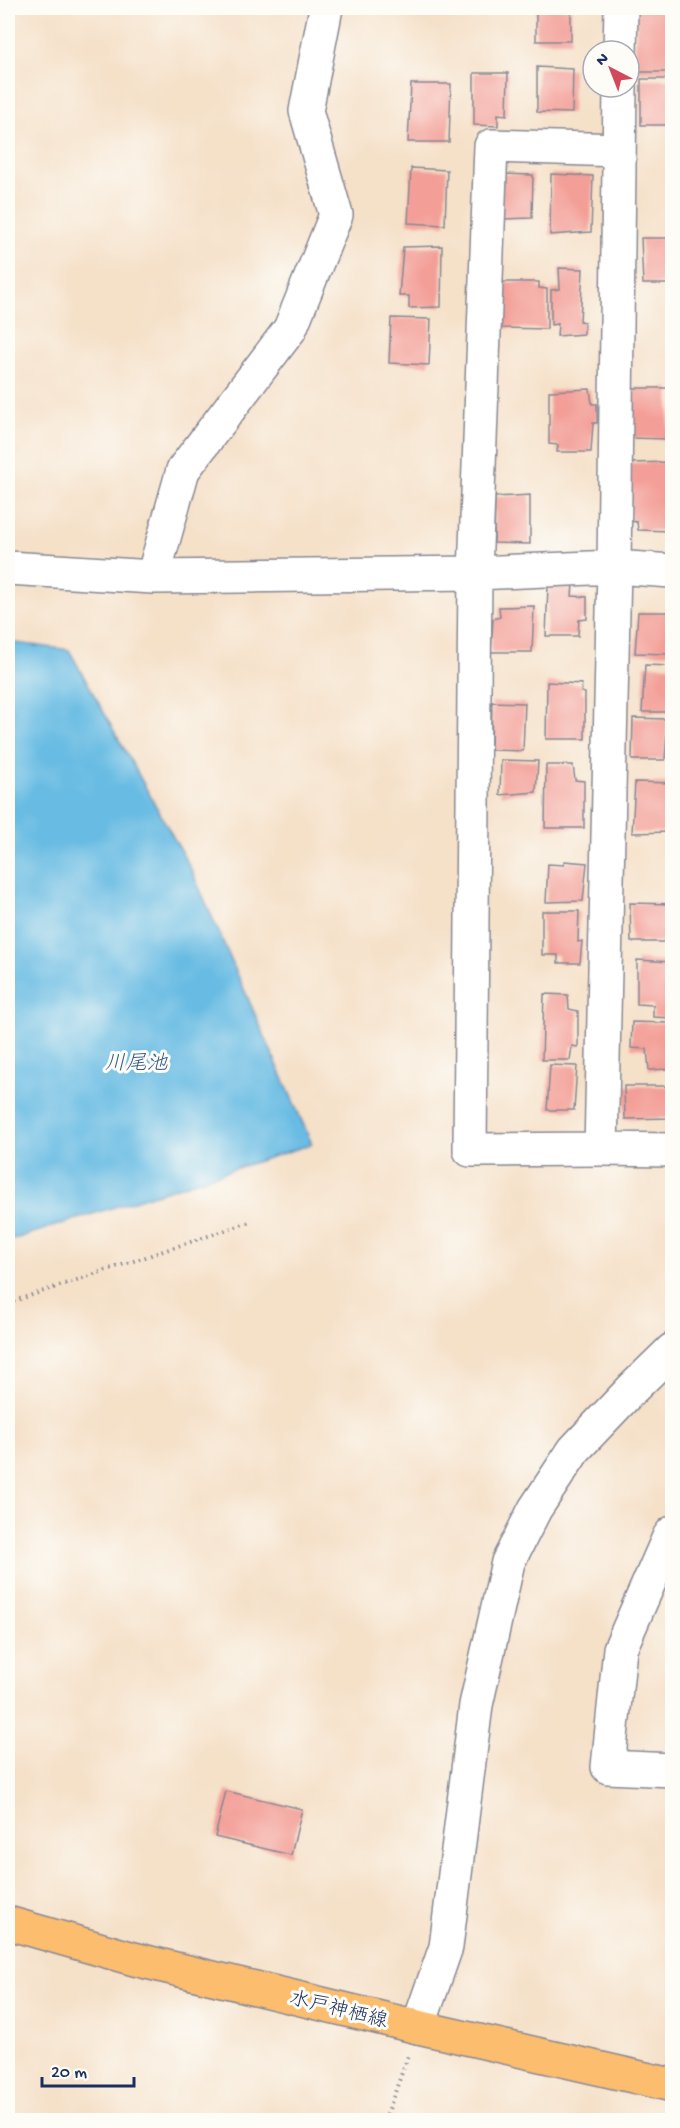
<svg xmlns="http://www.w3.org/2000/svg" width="680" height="2128" font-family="'Gochi Hand','Klee One',sans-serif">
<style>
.water{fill:#67bbe3;stroke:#4175a0;stroke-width:1.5}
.building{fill:#f39f97}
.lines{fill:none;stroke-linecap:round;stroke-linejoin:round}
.minor-casing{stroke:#888893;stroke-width:36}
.major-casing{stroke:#888893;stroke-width:36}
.path{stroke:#888893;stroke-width:4;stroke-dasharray:1.5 4.5;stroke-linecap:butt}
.minor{stroke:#fff;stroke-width:33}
.major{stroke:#fcbd6e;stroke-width:33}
.labels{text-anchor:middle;stroke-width:6;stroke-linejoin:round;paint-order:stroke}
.street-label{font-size:20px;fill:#1b2f5e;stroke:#fdfcf7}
.water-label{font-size:21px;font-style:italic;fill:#325986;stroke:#fdfcf7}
</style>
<rect width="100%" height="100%" fill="#fdfcf7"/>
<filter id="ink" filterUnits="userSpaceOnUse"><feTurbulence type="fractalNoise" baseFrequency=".0167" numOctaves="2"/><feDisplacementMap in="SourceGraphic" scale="12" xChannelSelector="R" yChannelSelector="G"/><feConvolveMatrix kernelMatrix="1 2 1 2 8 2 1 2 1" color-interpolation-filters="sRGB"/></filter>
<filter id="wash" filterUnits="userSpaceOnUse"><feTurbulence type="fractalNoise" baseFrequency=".008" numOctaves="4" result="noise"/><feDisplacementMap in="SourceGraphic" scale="24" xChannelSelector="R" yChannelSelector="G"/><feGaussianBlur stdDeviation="1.35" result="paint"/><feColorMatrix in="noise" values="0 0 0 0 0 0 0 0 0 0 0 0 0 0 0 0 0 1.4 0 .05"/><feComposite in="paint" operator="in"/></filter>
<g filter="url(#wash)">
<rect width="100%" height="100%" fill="#f5e0c8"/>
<path class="water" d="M 8,642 L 69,650 L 191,869 L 312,1144 L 8,1241 Z"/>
<g id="blocks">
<path class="building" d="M 536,8 L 571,8 L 571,41 L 536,41 Z
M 637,8 L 672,8 L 672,72 L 634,72 Z
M 537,67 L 573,69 L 572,113 L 537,112 Z
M 474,73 L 508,73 L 507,115 L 498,114 L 498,126 L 474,125 Z
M 641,79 L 672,79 L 672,125 L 641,125 Z
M 411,84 L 451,84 L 449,142 L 408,142 Z
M 411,168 L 447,170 L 445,225 L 408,223 Z
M 502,174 L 533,175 L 532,218 L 500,219 Z
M 551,174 L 593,176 L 591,232 L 550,235 Z
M 641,238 L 672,238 L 672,284 L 643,284 Z
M 442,246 L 441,307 L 409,308 L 409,296 L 399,296 L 403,247 Z
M 559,268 L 583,269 L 580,321 L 584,322 L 584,334 L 557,336 L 558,324 L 551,325 L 551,290 L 560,289 Z
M 501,282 L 539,282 L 539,288 L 547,289 L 547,329 L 500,328 Z
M 391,318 L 431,319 L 429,365 L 389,363 Z
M 633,388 L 670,388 L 668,439 L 631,438 Z
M 590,389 L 592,404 L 597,404 L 597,423 L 593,423 L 591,452 L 557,452 L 558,445 L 549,444 L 549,391 Z
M 672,462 L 672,531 L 638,530 L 637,522 L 630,521 L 630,463 Z
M 530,495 L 530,544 L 494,543 L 495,497 Z
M 573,584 L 572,596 L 587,597 L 587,619 L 579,620 L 578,636 L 546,636 L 548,585 Z
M 534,606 L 532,652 L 491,652 L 493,619 L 500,617 L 499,607 Z
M 638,612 L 671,612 L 668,654 L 635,653 Z
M 645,665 L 672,666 L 672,712 L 642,712 Z
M 547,682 L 582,684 L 581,692 L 585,693 L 585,739 L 546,739 Z
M 492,702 L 525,703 L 523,751 L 491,750 Z
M 633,718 L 668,719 L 665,760 L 632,760 Z
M 501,760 L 538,761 L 536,792 L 500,795 Z
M 546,765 L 573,765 L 575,780 L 584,781 L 584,828 L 545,828 Z
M 635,782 L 672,783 L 672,832 L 632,833 Z
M 564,861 L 587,863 L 583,901 L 546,902 L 548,864 L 564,865 Z
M 630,903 L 672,904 L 672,942 L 631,942 Z
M 542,911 L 579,911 L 578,942 L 582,941 L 580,963 L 558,963 L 558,955 L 542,955 Z
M 637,960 L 672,962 L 672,1018 L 653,1017 L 653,1005 L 637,1004 Z
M 544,994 L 568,995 L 569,1009 L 578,1011 L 578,1047 L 572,1046 L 570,1060 L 542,1060 Z
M 632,1022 L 669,1023 L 669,1069 L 649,1070 L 647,1049 L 631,1048 Z
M 550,1065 L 577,1066 L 574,1110 L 547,1110 Z
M 624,1086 L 672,1086 L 672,1118 L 625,1119 Z
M 226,1791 L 302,1809 L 291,1855 L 215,1837 Z"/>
</g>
</g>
<g filter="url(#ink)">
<use href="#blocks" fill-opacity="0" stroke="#888893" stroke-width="1.5"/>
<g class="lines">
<g class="minor-casing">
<path id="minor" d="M 620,51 L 621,8
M 619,150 L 491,146 L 475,573 L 470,1150 L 601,1149 L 672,1150
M 8,568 L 153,577 L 475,573 L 614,567 L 672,571
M 153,577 L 183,470 L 290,329 L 336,215 L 306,111 L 326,8
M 601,1149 L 614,567 L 620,87
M 672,1533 L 669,1537 L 620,1649 L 608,1767 L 672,1770
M 418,2027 L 446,1947 L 476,1705 L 508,1562 L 535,1509 L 574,1450 L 632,1389 L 672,1350"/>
</g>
<g class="major-casing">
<path id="major" d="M 8,1923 L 134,1959 L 418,2027 L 672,2085"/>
</g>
<path class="path" d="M 8,1303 L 250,1222
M 385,2120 L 408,2056"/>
<use href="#minor" class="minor"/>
<use href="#major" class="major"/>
</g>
</g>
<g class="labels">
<g class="street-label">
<text transform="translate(339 2008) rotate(14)" y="7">水戸神栖線</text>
</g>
<g class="water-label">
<text x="136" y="1069">川尾池</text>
</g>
</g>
<rect width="680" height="2128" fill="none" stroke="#fdfcf7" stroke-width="30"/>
<g transform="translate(611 69) rotate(318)"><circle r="28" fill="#fdfcf7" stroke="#a3aaba" stroke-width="1.5"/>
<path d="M0-4.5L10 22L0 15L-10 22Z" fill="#d1495b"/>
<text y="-9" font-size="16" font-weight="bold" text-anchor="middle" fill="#1b2f5e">N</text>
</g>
<path d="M42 2077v9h92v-9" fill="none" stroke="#1b2f5e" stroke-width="3"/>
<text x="51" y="2077" font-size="18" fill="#1b2f5e" stroke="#fdfcf7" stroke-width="4.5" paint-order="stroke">20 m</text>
</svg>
